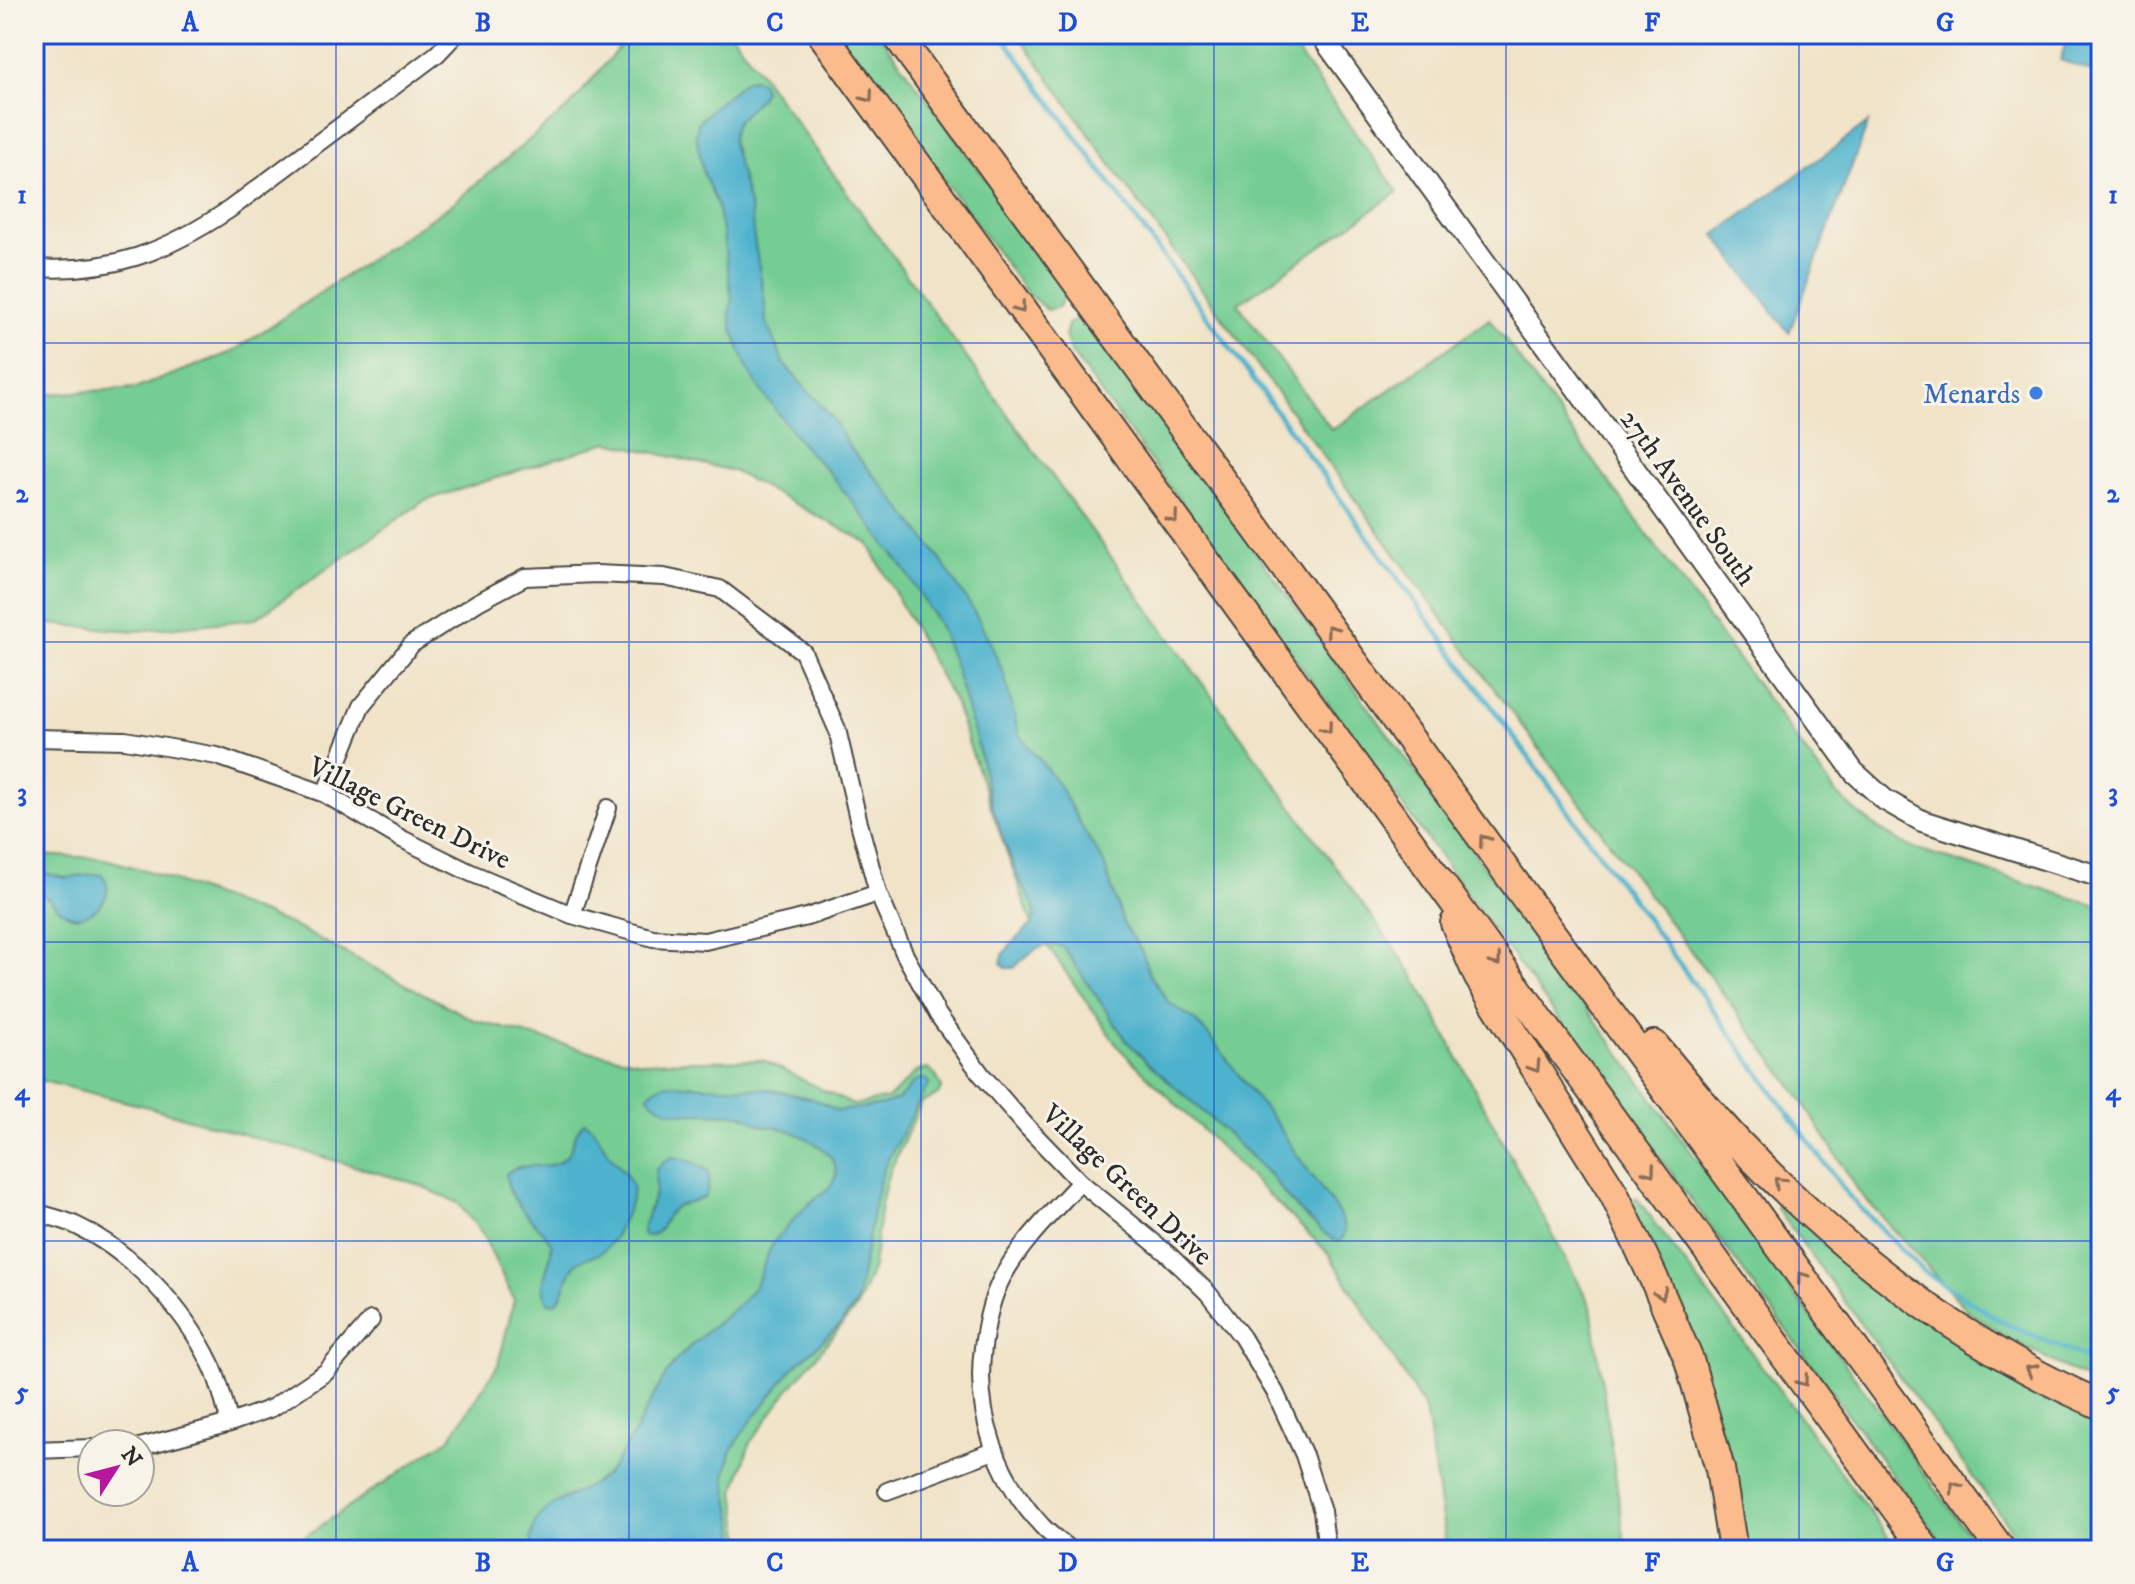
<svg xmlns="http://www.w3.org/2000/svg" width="2135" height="1584" font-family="'IM FELL DW Pica',serif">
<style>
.green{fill:#76cd93;stroke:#507c5f;stroke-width:2}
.water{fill:#4eb2cd;stroke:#3c6e7c;stroke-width:2}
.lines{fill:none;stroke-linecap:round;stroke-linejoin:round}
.stream{stroke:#4eb2cd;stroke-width:5}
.minor-casing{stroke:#494743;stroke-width:20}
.tertiary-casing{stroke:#494743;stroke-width:24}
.motorway-casing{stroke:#494743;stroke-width:32}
.minor{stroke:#fff;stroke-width:16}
.tertiary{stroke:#fff;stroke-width:20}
.motorway{stroke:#fbbb8c;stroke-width:28}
.oneway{stroke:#896c57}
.grid{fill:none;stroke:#1d4ed8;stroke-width:2;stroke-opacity:0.55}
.shop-dot{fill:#3f7fe0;stroke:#f7f3e8;stroke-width:3}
.labels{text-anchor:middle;stroke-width:6;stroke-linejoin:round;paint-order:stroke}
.shop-label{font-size:28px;fill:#366cbe;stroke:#f7f3e8;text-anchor:end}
.street-label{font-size:28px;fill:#2b2b2b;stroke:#f7f3e8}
.neatline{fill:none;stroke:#1d4ed8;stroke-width:3}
.grid-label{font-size:26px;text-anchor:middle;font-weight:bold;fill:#1d4ed8}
</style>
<rect width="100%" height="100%" fill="#f7f3e8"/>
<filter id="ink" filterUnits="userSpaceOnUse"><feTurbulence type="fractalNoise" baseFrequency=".0125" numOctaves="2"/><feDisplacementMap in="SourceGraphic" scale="16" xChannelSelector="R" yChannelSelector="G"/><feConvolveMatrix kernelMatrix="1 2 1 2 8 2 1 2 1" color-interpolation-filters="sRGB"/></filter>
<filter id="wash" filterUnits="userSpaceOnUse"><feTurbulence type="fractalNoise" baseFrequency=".006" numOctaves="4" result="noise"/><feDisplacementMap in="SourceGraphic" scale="32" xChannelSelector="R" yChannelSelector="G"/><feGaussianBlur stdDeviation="1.8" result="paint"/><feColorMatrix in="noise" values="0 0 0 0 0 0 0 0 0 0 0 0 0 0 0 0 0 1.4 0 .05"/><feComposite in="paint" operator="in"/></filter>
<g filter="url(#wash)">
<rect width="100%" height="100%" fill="#f0e3c8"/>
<path class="green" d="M 630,34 L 732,34 L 1413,974 L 1591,1306 L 1626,1550 L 1447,1550 L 1425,1409 L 1328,1253 L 1119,1048 L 1032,924 L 954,702 L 868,543 L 733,471 L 608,442 L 424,501 L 255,619 L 136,631 L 34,623 L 34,395 L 137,388 L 232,352 L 451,205 L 570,106 Z
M 837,34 L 879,34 L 1058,278 L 1065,293 L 1059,307 L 1047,310 L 1027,293 Z
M 1018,34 L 1284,34 L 1398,192 L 1238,304 L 1332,430 L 1490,319 L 1835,792 C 1859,815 1881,833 1911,847 L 2101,907 L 2101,1386 L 2012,1341 L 1969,1312 L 1859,1192 L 1798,1094 L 1463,647 L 1116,172 Z
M 1083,317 L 1094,329 L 1980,1550 L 1947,1550 L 1071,352 L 1065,336 L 1068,324 Z
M 34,855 L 101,858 L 148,871 L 290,924 L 474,1020 L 584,1050 L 642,1062 L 763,1060 L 853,1105 L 889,1098 L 917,1071 L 928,1069 L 936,1076 L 942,1087 L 938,1095 L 921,1103 L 892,1167 L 886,1183 L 881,1205 L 873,1267 L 857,1307 L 790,1388 L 750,1443 L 735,1491 L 740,1530 L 746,1550 L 285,1550 L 450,1438 L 498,1365 L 514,1300 L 483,1235 L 458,1203 L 417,1184 L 148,1107 L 34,1079 Z
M 1636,1197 L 1898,1550 L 1744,1550 L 1631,1203 Z
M 1784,1202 L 2101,1414 L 2101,1550 L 2026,1550 L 1776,1207 Z"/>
<path class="water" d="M 2069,34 L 2101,34 L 2101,75 L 2060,60 Z
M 755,79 L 761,82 L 764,90 L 760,98 L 738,120 L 733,130 L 732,143 L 751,211 L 754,238 L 765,303 L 766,322 L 784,364 L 833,419 L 850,448 L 890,494 L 934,550 L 972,608 L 990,642 L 1004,675 L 1019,734 L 1057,782 L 1087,836 L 1103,861 L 1124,925 L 1142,952 L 1149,973 L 1169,1003 L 1192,1018 L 1206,1032 L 1257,1099 L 1278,1125 L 1293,1149 L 1339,1214 L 1345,1227 L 1344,1235 L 1341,1241 L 1334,1240 L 1320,1230 L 1289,1200 L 1271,1176 L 1217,1124 L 1147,1062 L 1126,1040 L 1063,947 C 1042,940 1028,954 1014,968 L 1006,968 L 1001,963 L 1003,955 L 1015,940 L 1032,924 L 1035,915 L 1033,904 L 1020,882 L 1002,837 L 988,792 L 978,746 L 955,667 L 939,625 L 905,570 L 863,515 L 827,470 L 805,448 L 762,392 L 747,368 L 732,328 L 730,314 L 732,300 L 723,236 L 717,205 L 703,172 L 696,135 L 698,123 L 711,109 L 746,80 Z
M 1868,123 L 1789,333 L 1715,235 Z
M 34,871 L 65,878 L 93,874 L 102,875 C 120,896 88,923 69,915 C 55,909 48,894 34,889 Z
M 921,1079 L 926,1080 L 930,1084 L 925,1090 L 884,1167 L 876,1196 L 856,1304 L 841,1324 L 793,1368 L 742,1433 L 731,1453 L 725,1476 L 737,1540 L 742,1550 L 533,1550 C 520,1501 586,1498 610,1470 C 634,1440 648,1402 669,1370 C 689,1341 724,1321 748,1295 C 763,1278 763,1257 775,1241 C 786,1226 798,1214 812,1201 C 819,1195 830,1189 834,1181 C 837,1175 837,1169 834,1163 C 825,1145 798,1132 779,1128 C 773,1126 767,1127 761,1125 C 755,1123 751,1118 745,1116 C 717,1107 666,1125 648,1095 L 655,1088 L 667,1084 L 767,1089 L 814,1099 L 838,1111 L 883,1105 L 899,1099 L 914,1082 Z
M 585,1122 C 597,1129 602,1145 611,1156 C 618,1165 629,1175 632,1186 C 636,1199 614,1243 603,1251 C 595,1258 583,1256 576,1264 C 566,1275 566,1291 557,1302 L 549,1303 C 534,1282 554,1265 551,1243 C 537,1221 507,1203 506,1174 C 522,1158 544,1173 562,1160 C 575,1151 572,1131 585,1122 Z
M 672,1157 C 686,1158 696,1162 708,1171 C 710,1181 709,1187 705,1197 C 696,1201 682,1203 674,1208 C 660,1218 666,1237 643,1236 L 642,1231 L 655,1192 L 656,1170 L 663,1162 Z"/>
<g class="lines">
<path class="stream" d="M 1001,34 L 1848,1195 L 1923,1271 L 2004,1323 L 2101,1364"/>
</g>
</g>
<g filter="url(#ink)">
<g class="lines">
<g class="minor-casing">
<path id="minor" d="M 34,268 C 112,273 166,252 230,209 L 437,54 L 456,34
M 34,738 L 125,740 L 217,756 L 325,794 L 400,838 L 471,873 L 572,915 L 653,938 L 705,941 L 807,917 L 878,893
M 325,794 L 361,706 L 412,644 L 478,602 L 525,577 L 597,574 L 664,577 L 720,589 L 803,652 L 837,729 L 859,823 L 878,893 L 905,955 L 938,1015 L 981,1074 L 1027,1127 L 1080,1182 L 1169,1255 L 1208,1293 L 1242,1337 L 1275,1392 L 1304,1455 L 1322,1511 L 1327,1550
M 572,915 L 608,808
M 34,1212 C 47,1216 63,1219 75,1225 C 132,1252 184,1308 211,1364 C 220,1382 224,1404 230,1423
M 140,1447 L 230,1423 L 272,1408 L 326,1372 L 371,1320
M 34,1450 L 92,1448
M 887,1491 L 994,1451
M 1070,1550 C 1061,1542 1050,1535 1042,1526 C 997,1478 974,1412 983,1347 C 986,1323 991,1298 1003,1276 C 1022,1241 1053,1212 1080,1182"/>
</g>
<g class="tertiary-casing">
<path id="tertiary" d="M 1320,34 L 1854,772 L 1885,800 L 1922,821 L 2101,877"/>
</g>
<g class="motorway-casing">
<path id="motorway" d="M 822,34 L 1926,1550
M 896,34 L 2001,1550
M 1455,923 L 1478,976 L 1614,1194 L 1654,1279 L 1689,1360 L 1720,1469 L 1733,1550
M 1654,1045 C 1683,1079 1711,1115 1742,1147 C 1844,1253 1965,1346 2101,1405"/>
</g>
<use href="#minor" class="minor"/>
<use href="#tertiary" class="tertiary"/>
<use href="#motorway" class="motorway"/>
</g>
<defs><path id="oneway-chevron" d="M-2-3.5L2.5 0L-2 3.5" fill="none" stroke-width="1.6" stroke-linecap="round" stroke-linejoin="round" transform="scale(2)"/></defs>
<g class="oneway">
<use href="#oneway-chevron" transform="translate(868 97) rotate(54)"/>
<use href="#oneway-chevron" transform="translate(1020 308) rotate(54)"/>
<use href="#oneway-chevron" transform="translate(1173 518) rotate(54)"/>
<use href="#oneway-chevron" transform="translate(1331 630) rotate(-126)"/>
<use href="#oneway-chevron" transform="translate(1327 728) rotate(54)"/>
<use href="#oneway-chevron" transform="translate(1484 840) rotate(-126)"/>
<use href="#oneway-chevron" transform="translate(1496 961) rotate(54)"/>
<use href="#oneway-chevron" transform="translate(1535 1067) rotate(58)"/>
<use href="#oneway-chevron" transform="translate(1650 1171) rotate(54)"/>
<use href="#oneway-chevron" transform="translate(1779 1182) rotate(-136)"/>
<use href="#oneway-chevron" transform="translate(1802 1277) rotate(-126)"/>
<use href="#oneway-chevron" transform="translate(1661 1294) rotate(67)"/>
<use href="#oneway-chevron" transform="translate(2031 1370) rotate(-151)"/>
<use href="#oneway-chevron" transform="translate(1803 1381) rotate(54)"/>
<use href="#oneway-chevron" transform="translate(1955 1487) rotate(-126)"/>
</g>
</g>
<path class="grid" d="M 336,34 L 336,1550M 629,34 L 629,1550M 921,34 L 921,1550M 1214,34 L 1214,1550M 1506,34 L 1506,1550M 1799,34 L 1799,1550M 34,343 L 2101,343M 34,642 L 2101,642M 34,942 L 2101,942M 34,1241 L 2101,1241"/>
<circle class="shop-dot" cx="2036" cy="393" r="8"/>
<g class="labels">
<g class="shop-label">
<text x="2020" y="403">Menards</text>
</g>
<g class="street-label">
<text transform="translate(1689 497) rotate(54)" y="10">27th Avenue South</text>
<text transform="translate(410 812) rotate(26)" y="10">Village Green Drive</text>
<text transform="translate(1128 1184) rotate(43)" y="10">Village Green Drive</text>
</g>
</g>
<rect width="2135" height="1584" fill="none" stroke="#f7f3e8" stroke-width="88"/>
<g transform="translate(116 1468) rotate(54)"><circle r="38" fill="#f7f3e8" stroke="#a5a39c" stroke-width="2"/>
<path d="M0-6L14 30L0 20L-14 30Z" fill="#b5179e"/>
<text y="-12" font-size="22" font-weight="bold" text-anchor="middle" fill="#2b2b2b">N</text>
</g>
<rect x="44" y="44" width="2047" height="1496" class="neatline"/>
<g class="grid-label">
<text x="190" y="31">A</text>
<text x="483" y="31">B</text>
<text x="775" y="31">C</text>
<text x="1068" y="31">D</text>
<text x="1360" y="31">E</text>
<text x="1652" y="31">F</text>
<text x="1945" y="31">G</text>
<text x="22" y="203">1</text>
<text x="2113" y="203">1</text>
<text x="22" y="502">2</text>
<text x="2113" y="502">2</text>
<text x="22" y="801">3</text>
<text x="2113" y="801">3</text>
<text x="22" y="1100">4</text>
<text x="2113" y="1100">4</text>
<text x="22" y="1400">5</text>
<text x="2113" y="1400">5</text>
<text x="190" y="1571">A</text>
<text x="483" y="1571">B</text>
<text x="775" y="1571">C</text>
<text x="1068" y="1571">D</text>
<text x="1360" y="1571">E</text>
<text x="1652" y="1571">F</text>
<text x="1945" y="1571">G</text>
</g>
</svg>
